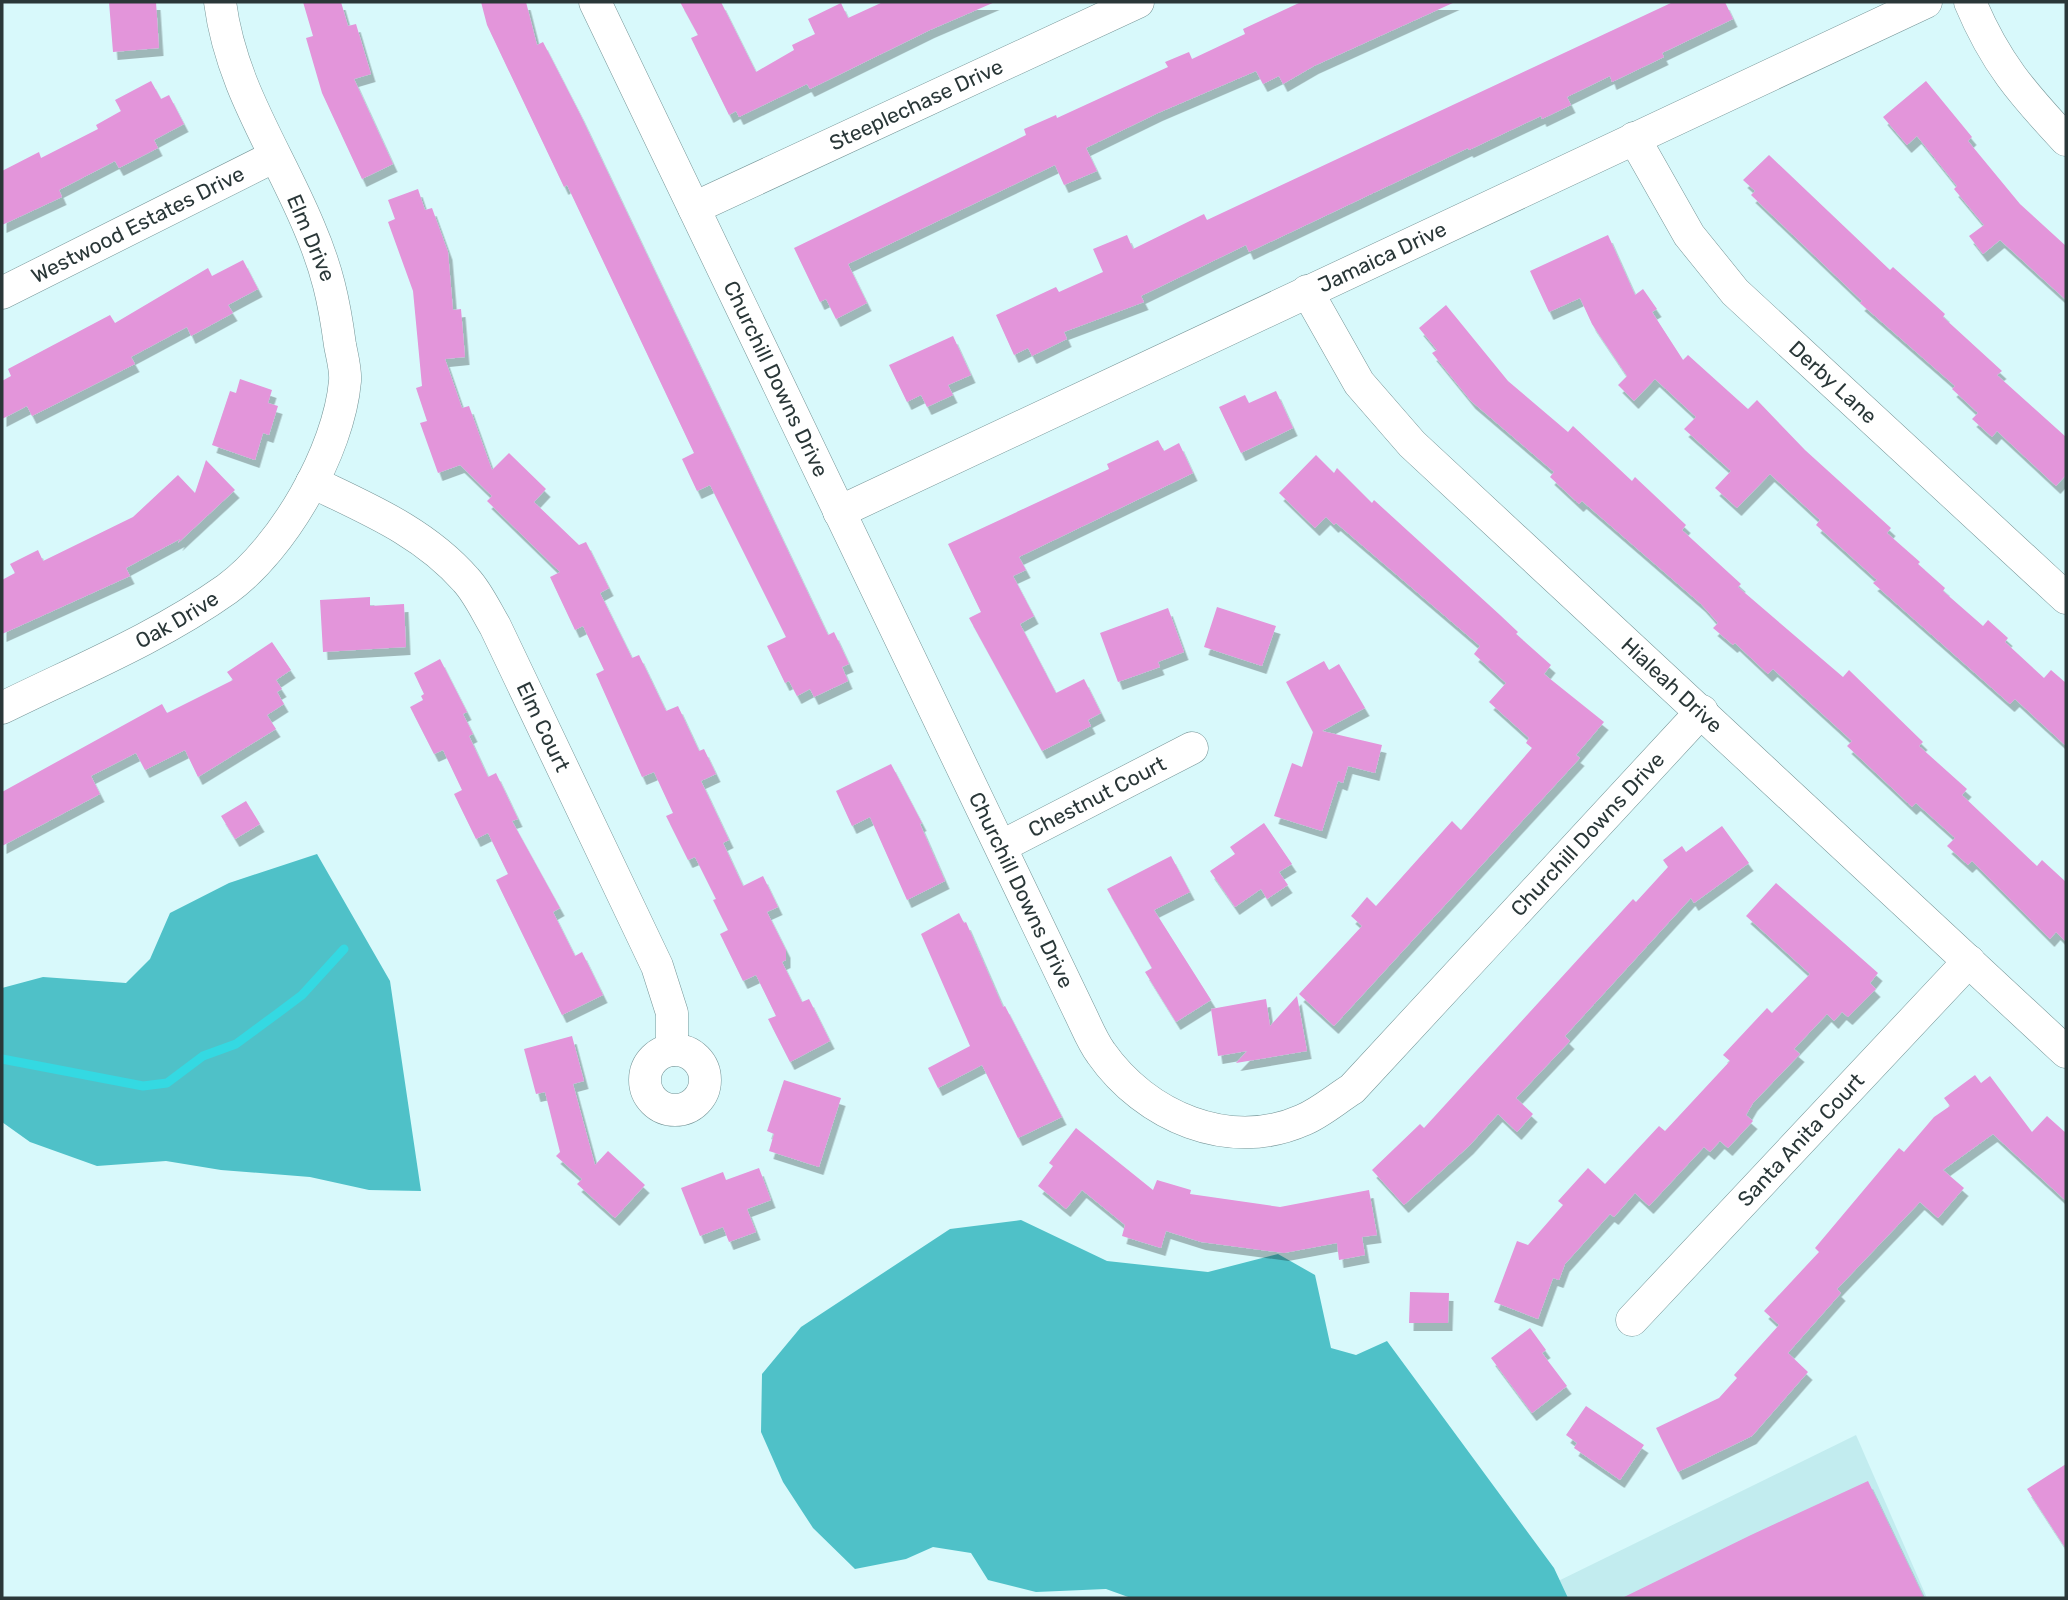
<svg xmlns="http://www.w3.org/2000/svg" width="2068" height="1600" font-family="Rubik,sans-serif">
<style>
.built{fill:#c2ecef}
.forest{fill:#4fc1c8}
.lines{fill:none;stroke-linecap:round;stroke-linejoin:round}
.stream{stroke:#34d9e2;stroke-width:9}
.building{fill:#e395da;filter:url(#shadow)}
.street-casing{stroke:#769597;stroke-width:33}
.street{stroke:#fff;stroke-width:32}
.labels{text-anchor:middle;stroke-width:6;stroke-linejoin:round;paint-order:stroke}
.street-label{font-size:21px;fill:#2a3738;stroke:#fff}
</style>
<defs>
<filter id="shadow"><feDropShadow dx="4.5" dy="8" stdDeviation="0" flood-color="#0004"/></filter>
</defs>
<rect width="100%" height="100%" fill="#d8f9fb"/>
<path class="built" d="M 1856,1435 L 1927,1598 L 1551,1598 L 1546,1587 Z"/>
<path class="forest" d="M 317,854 L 390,981 L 421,1191 L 369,1190 L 310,1177 L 221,1170 L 166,1161 L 97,1166 L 30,1142 L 2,1122 L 2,988 L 43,977 L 126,983 L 150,959 L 170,913 L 229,883 Z
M 1021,1220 L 1107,1261 L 1208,1272 L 1278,1254 L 1315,1275 L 1331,1348 L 1356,1355 L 1387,1341 L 1554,1568 L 1568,1598 L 1131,1598 L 1106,1589 L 1036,1592 L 988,1580 L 971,1553 L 933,1547 L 906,1559 L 855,1569 L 813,1528 L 783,1482 L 761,1432 L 762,1374 L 801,1327 L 950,1229 Z"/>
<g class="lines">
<path class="stream" d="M 2,1059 L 143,1086 L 167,1083 L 203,1056 L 236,1044 L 274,1016 L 302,995 L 344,949"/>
</g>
<path class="building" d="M 109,2 L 156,2 L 159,48 L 113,52 Z
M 303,2 L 341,2 L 348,26 L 356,24 L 371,74 L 354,79 L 393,164 L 362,179 L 322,93 L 306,38 L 313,36 Z
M 481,2 L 526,2 L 537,45 L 543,42 L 580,114 L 828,635 L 834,632 L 849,664 L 842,667 L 848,681 L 814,697 L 810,689 L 797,696 L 789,681 L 785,683 L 767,646 L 786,637 L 710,485 L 697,491 L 682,459 L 694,453 L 567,185 L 564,187 L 487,25 Z
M 680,2 L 721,2 L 756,72 L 794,50 L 792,45 L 815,34 L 808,19 L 841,3 L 848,18 L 883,2 L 995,2 L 930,30 L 810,89 L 807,84 L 739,117 L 736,111 L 729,115 L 691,38 L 698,35 Z
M 1301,2 L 1455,2 L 1314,66 L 1283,84 L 1279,76 L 1263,84 L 1256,71 L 1158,113 L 1086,148 L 1097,171 L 1064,185 L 1055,165 L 848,264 L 867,303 L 836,319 L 826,299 L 820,302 L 794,248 L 1026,135 L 1024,129 L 1056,115 L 1057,118 L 1168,67 L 1165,62 L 1189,52 L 1192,59 L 1245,34 L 1243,29 Z
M 1673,2 L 1725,2 L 1733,19 L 1662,53 L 1664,57 L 1612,82 L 1610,76 L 1567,97 L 1571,105 L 1542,119 L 1541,116 L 1469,150 L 1468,148 L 1249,252 L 1246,245 L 1141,296 L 1144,302 L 1064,332 L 1067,339 L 1032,356 L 1028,348 L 1014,355 L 996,315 L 1056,287 L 1059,292 L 1103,272 L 1093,249 L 1127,235 L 1133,249 L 1204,214 L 1207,220 Z
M 151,81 L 161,99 L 169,95 L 184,124 L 154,140 L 158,148 L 119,168 L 115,161 L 59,190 L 62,197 L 2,225 L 2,171 L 39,152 L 41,158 L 98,129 L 96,125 L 121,111 L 115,100 Z
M 1926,81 L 1972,137 L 1968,141 L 2020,204 L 2066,246 L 2066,300 L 2000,240 L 1983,254 L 1969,236 L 1984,225 L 1954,189 L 1957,186 L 1917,136 L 1907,145 L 1883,117 Z
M 1769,155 L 1890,270 L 1893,267 L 1945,314 L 1943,317 L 2002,371 L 1997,375 L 2066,437 L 2066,475 L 2056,486 L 1997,431 L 1992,437 L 1972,419 L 1978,413 L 1952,389 L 1955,386 L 1860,303 L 1862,301 L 1751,195 L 1755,191 L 1743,180 Z
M 418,189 L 425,210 L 432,208 L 448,252 L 453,310 L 461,309 L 465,357 L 445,359 L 462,408 L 469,406 L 492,470 L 509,453 L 546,489 L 534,502 L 579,545 L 586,542 L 609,588 L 600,593 L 632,658 L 639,655 L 666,711 L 678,706 L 699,751 L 704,749 L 716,774 L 701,781 L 729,840 L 723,843 L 743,886 L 763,876 L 778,907 L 767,912 L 786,950 L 786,960 L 782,962 L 802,1002 L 809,999 L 830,1041 L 790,1062 L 768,1019 L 776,1016 L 756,975 L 743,981 L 720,934 L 728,930 L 713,900 L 716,899 L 695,857 L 688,860 L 666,816 L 673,813 L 654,772 L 642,777 L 596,674 L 604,670 L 583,626 L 575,630 L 550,577 L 560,572 L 487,501 L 492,496 L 460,465 L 438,473 L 420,423 L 427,421 L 416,388 L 422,386 L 413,291 L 388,222 L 395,219 L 388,200 Z
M 1608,235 L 1635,295 L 1643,289 L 1657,309 L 1652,312 L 1683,360 L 1688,355 L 1748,409 L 1757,400 L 1805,450 L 1891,528 L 1887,533 L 1920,562 L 1918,564 L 1945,588 L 1943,591 L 1983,626 L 1988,620 L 2008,638 L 2005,642 L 2044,678 L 2051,670 L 2066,683 L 2066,746 L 2015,699 L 2010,704 L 1873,583 L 1877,580 L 1816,525 L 1820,520 L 1770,474 L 1737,508 L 1715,488 L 1731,471 L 1684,429 L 1696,417 L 1655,379 L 1634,401 L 1618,385 L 1627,376 L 1592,324 L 1580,298 L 1549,312 L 1530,271 Z
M 243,260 L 258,289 L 228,305 L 233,313 L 191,336 L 187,327 L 131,357 L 135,364 L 32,416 L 27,406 L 2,419 L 2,381 L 11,376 L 8,369 L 110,315 L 115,323 L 208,268 L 212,276 Z
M 1446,305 L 1508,381 L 1568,432 L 1573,426 L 1632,481 L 1635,477 L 1686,525 L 1682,530 L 1741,584 L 1738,587 L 1843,677 L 1849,670 L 1923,742 L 1919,746 L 1967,789 L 1962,795 L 2037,866 L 2042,860 L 2066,882 L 2066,942 L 2056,932 L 2050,939 L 1972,861 L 1968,865 L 1947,846 L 1955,838 L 1916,803 L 1912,807 L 1892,788 L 1847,746 L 1852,741 L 1773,669 L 1768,674 L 1735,643 L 1733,645 L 1713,628 L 1718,623 L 1701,604 L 1582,501 L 1579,504 L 1550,477 L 1554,472 L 1471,401 L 1432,353 L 1437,350 L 1419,328 Z
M 953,336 L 971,375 L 948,385 L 953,395 L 927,407 L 921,395 L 907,402 L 889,365 Z
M 240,379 L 272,390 L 268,403 L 278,406 L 269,435 L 263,433 L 255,460 L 212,445 L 230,391 L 236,393 Z
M 1276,391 L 1293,428 L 1241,453 L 1219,407 L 1245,395 L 1249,403 Z
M 1158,440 L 1164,451 L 1179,443 L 1193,473 L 1019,557 L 1026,570 L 1013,576 L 1034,616 L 1020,624 L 1056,693 L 1084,679 L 1101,713 L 1088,720 L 1091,726 L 1042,751 L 969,618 L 981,612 L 948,544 L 1109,469 L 1107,464 Z
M 1316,455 L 1334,473 L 1337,468 L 1372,503 L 1374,500 L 1500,615 L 1518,632 L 1516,634 L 1551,665 L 1544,674 L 1604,722 L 1576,755 L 1580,758 L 1334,1026 L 1299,994 L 1362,926 L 1351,916 L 1367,897 L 1376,906 L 1452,821 L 1461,830 L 1532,748 L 1526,743 L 1529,738 L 1489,702 L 1506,683 L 1474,654 L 1480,646 L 1336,523 L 1334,525 L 1326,517 L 1315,528 L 1279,493 Z
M 206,460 L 235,490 L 178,543 L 180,539 L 126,568 L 130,576 L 2,634 L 2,580 L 15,573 L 10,564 L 38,550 L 43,561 L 133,517 L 178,475 L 195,493 Z
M 370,597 L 370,606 L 404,604 L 406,647 L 323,652 L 320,600 Z
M 1217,607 L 1276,626 L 1262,666 L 1204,647 Z
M 1168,608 L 1184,652 L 1158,662 L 1160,667 L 1118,682 L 1100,633 Z
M 272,642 L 291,670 L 276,680 L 282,689 L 277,692 L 284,704 L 267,715 L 276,729 L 198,777 L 185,750 L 145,770 L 136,753 L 91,776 L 100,794 L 2,846 L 2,792 L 162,704 L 167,713 L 233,680 L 227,672 Z
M 440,659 L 467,712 L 463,714 L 473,734 L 469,736 L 488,777 L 496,773 L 518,819 L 512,821 L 560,908 L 553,912 L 575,956 L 582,952 L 603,995 L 562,1015 L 496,880 L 508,874 L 488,833 L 476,839 L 454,794 L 462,790 L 443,750 L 434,754 L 410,707 L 423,700 L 421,696 L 424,694 L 414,673 Z
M 1324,661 L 1329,670 L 1339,664 L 1365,708 L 1322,731 L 1382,745 L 1375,773 L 1348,766 L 1343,783 L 1338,781 L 1322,831 L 1274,816 L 1292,763 L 1302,767 L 1313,732 L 1286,682 Z
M 891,764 L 922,823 L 920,824 L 945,881 L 907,900 L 870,817 L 852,826 L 836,791 Z
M 246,801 L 260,824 L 235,839 L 221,816 Z
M 1264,823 L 1292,864 L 1279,872 L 1288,885 L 1267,899 L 1261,889 L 1235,907 L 1210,871 L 1235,854 L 1230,847 Z
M 1722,826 L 1749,863 L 1694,903 L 1691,898 L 1565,1036 L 1570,1041 L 1516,1098 L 1533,1114 L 1517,1132 L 1498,1114 L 1469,1146 L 1404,1205 L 1372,1170 L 1420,1124 L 1424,1128 L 1633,899 L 1636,902 L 1668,867 L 1663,860 L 1682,846 L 1686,852 Z
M 1171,856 L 1190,892 L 1154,910 L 1211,1000 L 1176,1022 L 1145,972 L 1152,968 L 1107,889 Z
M 1776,883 L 1878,973 L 1870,983 L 1876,989 L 1848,1017 L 1842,1012 L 1834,1021 L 1827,1014 L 1794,1049 L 1800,1054 L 1753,1103 L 1746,1115 L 1753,1121 L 1728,1148 L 1720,1141 L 1710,1152 L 1704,1147 L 1649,1206 L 1635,1193 L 1614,1217 L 1610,1214 L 1565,1264 L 1559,1280 L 1553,1278 L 1538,1319 L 1494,1302 L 1517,1241 L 1528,1245 L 1563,1205 L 1558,1201 L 1588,1168 L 1605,1184 L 1659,1126 L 1665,1131 L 1730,1061 L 1723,1055 L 1767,1008 L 1772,1013 L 1810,974 L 1746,916 Z
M 959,913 L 964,923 L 966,922 L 1003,1007 L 1005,1006 L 1062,1117 L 1018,1138 L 982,1065 L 938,1088 L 928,1068 L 970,1046 L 921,934 Z
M 1297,996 L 1307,1051 L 1236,1063 L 1247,1051 L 1218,1056 L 1211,1009 L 1266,999 L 1270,1026 Z
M 572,1036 L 584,1081 L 573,1084 L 595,1165 L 608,1151 L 645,1185 L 615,1218 L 577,1184 L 582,1179 L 556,1156 L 560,1152 L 545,1092 L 536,1094 L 524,1049 Z
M 1975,1075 L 1981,1083 L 1990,1076 L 2032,1132 L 2047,1116 L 2066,1133 L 2066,1201 L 1993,1134 L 1943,1170 L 1964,1188 L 1938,1218 L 1920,1202 L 1837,1289 L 1841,1293 L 1788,1353 L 1808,1372 L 1752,1436 L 1678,1472 L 1656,1428 L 1719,1398 L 1737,1378 L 1734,1375 L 1779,1325 L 1764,1311 L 1819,1252 L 1815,1248 L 1899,1148 L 1904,1152 L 1934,1117 L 1950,1106 L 1944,1098 Z
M 784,1080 L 841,1098 L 819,1167 L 769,1151 L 774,1134 L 767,1131 Z
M 1076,1128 L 1153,1190 L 1157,1180 L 1191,1190 L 1190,1194 L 1280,1207 L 1369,1190 L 1377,1235 L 1362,1237 L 1365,1255 L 1339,1260 L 1337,1243 L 1284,1253 L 1201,1242 L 1166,1231 L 1161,1248 L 1122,1236 L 1125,1225 L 1082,1190 L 1066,1209 L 1038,1186 L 1053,1166 L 1049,1163 Z
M 759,1168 L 771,1200 L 747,1209 L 756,1232 L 729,1242 L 723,1227 L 700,1236 L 681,1188 L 723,1172 L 726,1180 Z
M 1410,1292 L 1449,1293 L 1448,1323 L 1409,1323 Z
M 1530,1328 L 1546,1350 L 1542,1353 L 1567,1386 L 1532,1413 L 1491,1358 Z
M 1586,1406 L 1644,1445 L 1620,1480 L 1574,1448 L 1577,1443 L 1566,1435 Z
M 2066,1464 L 2066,1549 L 2027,1489 Z
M 1868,1481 L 1924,1598 L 1622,1598 L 1751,1535 Z"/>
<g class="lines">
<g class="street-casing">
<g id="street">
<path id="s1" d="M 595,2 L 1079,1011 C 1086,1025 1092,1041 1101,1053 C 1145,1116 1229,1153 1303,1120 C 1320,1113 1336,1099 1352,1089 L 1702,711"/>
<path d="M 1970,2 C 1995,62 2022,93 2066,140"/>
<path id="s2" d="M 1634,138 L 1689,235 L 1735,292 L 2066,598"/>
<path id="s3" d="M 694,208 L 1138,2"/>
<path id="s4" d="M 1307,291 L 1359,383 L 1412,444 L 2066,1052"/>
<path id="s5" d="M 2,293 L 273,157"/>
<path id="s6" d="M 312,482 C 368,509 424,532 466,580 C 478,593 486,611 495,626 L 657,966 L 672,1013 L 672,1050"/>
<path id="s7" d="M 839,512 L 1926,2"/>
<path id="s8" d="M 2,708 C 77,671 158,638 227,589 C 283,548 339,451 345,381 C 346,370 342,356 340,345 C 334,300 327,269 309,227 C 277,150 231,87 220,2"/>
<path id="s9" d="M 1002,846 L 1192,748"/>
<circle cx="675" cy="1080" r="30"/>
<path id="s10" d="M 1632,1320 L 1969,961"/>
</g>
</g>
<use href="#street" class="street"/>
</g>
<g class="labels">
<g class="street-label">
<text dy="7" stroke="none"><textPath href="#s3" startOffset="245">Steeplechase Drive</textPath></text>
<text dy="7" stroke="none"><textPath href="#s5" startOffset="152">Westwood Estates Drive</textPath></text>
<text transform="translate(311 238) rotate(67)" y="7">Elm Drive</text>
<text dy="7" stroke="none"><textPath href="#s7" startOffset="600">Jamaica Drive</textPath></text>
<text dy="7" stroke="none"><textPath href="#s1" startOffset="418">Churchill Downs Drive</textPath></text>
<text dy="7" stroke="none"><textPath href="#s2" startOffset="318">Derby Lane</textPath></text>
<text dy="7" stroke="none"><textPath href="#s8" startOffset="196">Oak Drive</textPath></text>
<text dy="7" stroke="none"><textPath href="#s4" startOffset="541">Hialeah Drive</textPath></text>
<text dy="7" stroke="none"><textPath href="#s6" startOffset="350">Elm Court</textPath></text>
<text dy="7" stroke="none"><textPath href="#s9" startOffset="107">Chestnut Court</textPath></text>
<text dy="7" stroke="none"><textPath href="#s1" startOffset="1802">Churchill Downs Drive</textPath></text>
<text dy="7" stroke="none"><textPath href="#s1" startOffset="985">Churchill Downs Drive</textPath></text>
<text dy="7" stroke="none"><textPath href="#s10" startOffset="247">Santa Anita Court</textPath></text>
</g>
</g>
<rect width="2068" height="1600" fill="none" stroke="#2a3738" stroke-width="7"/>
</svg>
